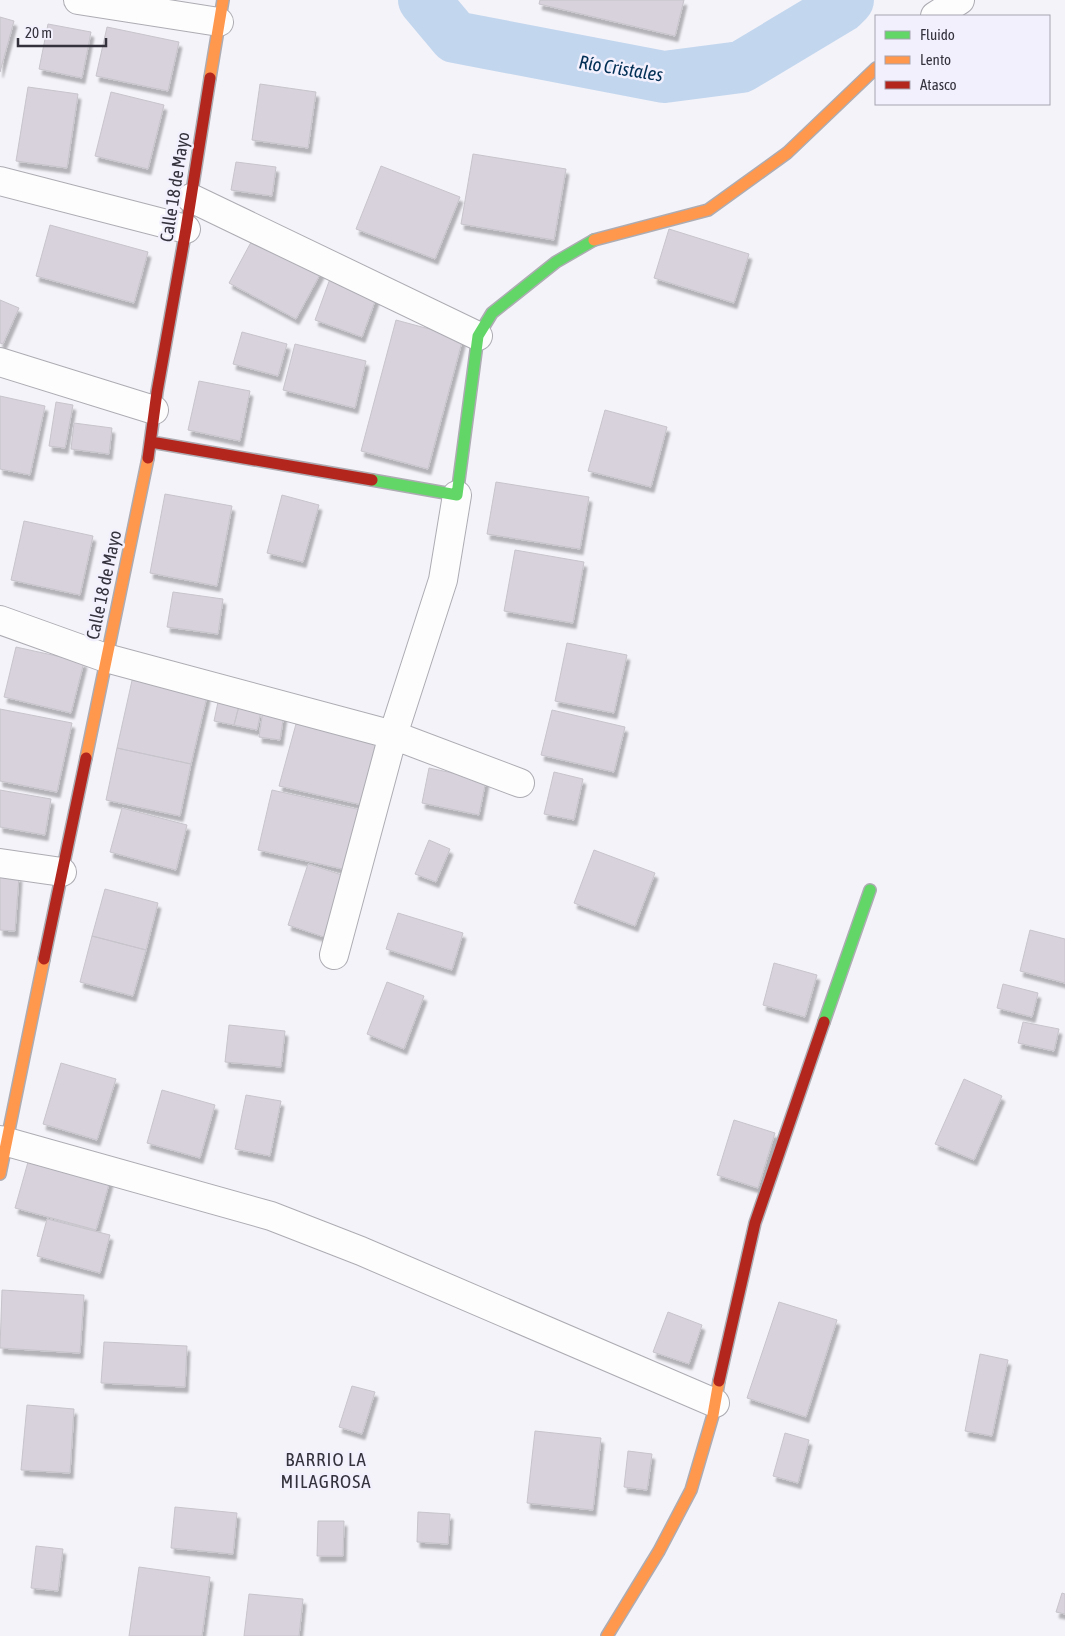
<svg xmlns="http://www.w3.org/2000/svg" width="1065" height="1636" font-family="'Asap Condensed',sans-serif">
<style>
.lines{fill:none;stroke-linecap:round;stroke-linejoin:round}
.river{stroke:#c2d6ee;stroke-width:52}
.building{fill:#d7d2db;stroke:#c8c4cc;filter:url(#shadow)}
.street-casing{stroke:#adacb3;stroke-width:30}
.fast-casing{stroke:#adacb3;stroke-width:14}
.slow-casing{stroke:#adacb3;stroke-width:14}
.jam-casing{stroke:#adacb3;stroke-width:14}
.street{stroke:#fdfdfe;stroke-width:28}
.fast{stroke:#63d668;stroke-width:11}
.slow{stroke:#ff974d;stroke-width:11}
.jam{stroke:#b3261e;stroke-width:11}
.labels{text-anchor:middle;stroke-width:5;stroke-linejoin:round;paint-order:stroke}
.street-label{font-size:18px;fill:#34323d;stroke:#f2f0fc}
.water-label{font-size:19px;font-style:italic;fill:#002e54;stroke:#f2f0fc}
.neighbourhood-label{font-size:19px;letter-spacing:1px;fill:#34323d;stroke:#f2f0fc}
</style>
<defs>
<filter id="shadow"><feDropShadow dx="3" dy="5.5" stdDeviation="1" flood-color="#0004"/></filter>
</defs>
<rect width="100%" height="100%" fill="#f4f3f9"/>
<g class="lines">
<path class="river" d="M 424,0 L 455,37 L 664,77 L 741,67 L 841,7 L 848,0"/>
</g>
<path class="building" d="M 540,0 L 684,0 L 675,36 L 539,4 Z
M 0,17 L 14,21 L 0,72 Z
M 48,24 L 91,32 L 82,78 L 39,69 Z
M 107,27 L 179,42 L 168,91 L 96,76 Z
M 260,84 L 316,92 L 308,148 L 252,140 Z
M 28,87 L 78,94 L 67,168 L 16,161 Z
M 111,92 L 164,105 L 148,169 L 95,156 Z
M 473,154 L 566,169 L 554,240 L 461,224 Z
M 236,162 L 276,167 L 272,196 L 231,190 Z
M 381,166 L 460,197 L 435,259 L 356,229 Z
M 50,225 L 148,252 L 134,303 L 36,276 Z
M 669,229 L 749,254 L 734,303 L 654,278 Z
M 256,233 L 323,269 L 296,319 L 229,283 Z
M 331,276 L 378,293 L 362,337 L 315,320 Z
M 0,300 L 19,308 L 3,344 L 0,343 Z
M 396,320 L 463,338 L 428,469 L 361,451 Z
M 242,332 L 287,344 L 278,376 L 233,364 Z
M 295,344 L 366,361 L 355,408 L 283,390 Z
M 199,381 L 250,391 L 240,441 L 188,430 Z
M 0,396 L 45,406 L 30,475 L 0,469 Z
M 56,402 L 73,405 L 65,448 L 49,446 Z
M 605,410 L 667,427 L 651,487 L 588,471 Z
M 74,423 L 112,428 L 109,454 L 71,449 Z
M 496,482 L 589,497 L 580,549 L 487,534 Z
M 165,494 L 232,506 L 217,586 L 150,573 Z
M 282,495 L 319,505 L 303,562 L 267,553 Z
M 24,521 L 93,536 L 80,595 L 11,580 Z
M 515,550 L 584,562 L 573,623 L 504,611 Z
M 173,592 L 223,599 L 218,634 L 167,627 Z
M 567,643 L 627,655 L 614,713 L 555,701 Z
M 16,647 L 84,662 L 71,713 L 4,697 Z
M 133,676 L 208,692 L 191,764 L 117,748 Z
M 218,702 L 239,706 L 234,725 L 214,721 Z
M 264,704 L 285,707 L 280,740 L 259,737 Z
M 239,706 L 261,711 L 257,730 L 234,725 Z
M 0,709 L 72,723 L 57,792 L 0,781 Z
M 552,710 L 625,727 L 614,772 L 541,755 Z
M 296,724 L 385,735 L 371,807 L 279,786 Z
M 117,748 L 191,764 L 180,816 L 106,800 Z
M 429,768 L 486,780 L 479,815 L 422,803 Z
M 554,772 L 583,779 L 574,820 L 544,814 Z
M 0,790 L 51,799 L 45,835 L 0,827 Z
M 272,790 L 361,810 L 347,870 L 258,850 Z
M 122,808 L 187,825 L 176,870 L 110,852 Z
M 429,840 L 450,849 L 436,882 L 415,874 Z
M 594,850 L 655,873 L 635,926 L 574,903 Z
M 308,864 L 351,878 L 330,939 L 288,925 Z
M 0,875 L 19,876 L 15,931 L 0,930 Z
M 105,889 L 158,903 L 146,950 L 92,936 Z
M 398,913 L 463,933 L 452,970 L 386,949 Z
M 1030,930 L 1065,939 L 1065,983 L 1020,971 Z
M 92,936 L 146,950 L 133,996 L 80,982 Z
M 774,963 L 817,975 L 805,1017 L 763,1005 Z
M 387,982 L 424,996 L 404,1049 L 367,1034 Z
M 1003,984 L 1038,993 L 1032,1017 L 997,1008 Z
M 1023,1022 L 1059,1029 L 1054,1051 L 1018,1043 Z
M 229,1025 L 285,1031 L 281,1067 L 225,1062 Z
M 61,1063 L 116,1079 L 97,1140 L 43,1124 Z
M 964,1079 L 1002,1096 L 974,1160 L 935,1144 Z
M 162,1090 L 215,1105 L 200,1158 L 147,1143 Z
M 246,1095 L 281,1101 L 270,1156 L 235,1149 Z
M 734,1120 L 775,1133 L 758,1188 L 717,1175 Z
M 30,1155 L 111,1177 L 96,1230 L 15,1208 Z
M 47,1219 L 110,1235 L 100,1273 L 37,1256 Z
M 2,1290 L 84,1295 L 80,1353 L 0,1348 Z
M 779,1302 L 837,1320 L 806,1417 L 747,1398 Z
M 668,1312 L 702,1325 L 689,1364 L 653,1352 Z
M 104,1342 L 187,1346 L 185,1387 L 101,1383 Z
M 980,1354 L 1008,1360 L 992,1436 L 965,1431 Z
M 352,1386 L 375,1392 L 362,1434 L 339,1427 Z
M 27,1405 L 74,1409 L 70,1473 L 21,1470 Z
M 535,1431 L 601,1438 L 593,1510 L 527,1503 Z
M 785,1433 L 809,1440 L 798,1483 L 773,1476 Z
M 628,1451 L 652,1454 L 647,1490 L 624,1487 Z
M 175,1507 L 237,1513 L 233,1554 L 171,1548 Z
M 418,1512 L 450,1514 L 448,1544 L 417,1542 Z
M 318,1521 L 344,1521 L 343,1556 L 317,1556 Z
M 36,1546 L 63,1549 L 58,1591 L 31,1588 Z
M 139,1567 L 210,1577 L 202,1636 L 129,1636 Z
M 1062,1593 L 1065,1594 L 1065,1614 L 1056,1612 Z
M 249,1594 L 303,1599 L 299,1636 L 244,1636 Z"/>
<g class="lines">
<g class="street-casing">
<path id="street" d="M 78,0 L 219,22
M 935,16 L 960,0
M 0,181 L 186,229
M 191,198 L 478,336
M 0,362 L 154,410
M 0,620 L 106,658 L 393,735 L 520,783
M 0,863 L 62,872
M 334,955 L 393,735 L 443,580 L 457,495
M 0,1140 L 271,1216 L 361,1251 L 715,1403"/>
</g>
<g class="fast-casing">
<path id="fast" d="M 372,480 L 457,495 L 478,336 L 492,313 L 556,262 L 594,240
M 824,1022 L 870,890"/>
</g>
<g class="slow-casing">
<path id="slow" d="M 210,78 L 223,0
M 594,240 L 708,210 L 787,153 L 876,68
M 86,758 L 148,458
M 0,1174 L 44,959
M 607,1636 L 659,1551 L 691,1490 L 713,1415 L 719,1381"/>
</g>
<g class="jam-casing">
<path id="jam" d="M 151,442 L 372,480
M 148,458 L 157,392 L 186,229 L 210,78
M 44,959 L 86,758
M 719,1381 L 755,1223 L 824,1022"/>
</g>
<use href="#street" class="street"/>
<use href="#fast" class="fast"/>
<use href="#slow" class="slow"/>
<use href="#jam" class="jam"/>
</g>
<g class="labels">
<g class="street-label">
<text transform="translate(175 187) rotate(-81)" y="6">Calle 18 de Mayo</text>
<text transform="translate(104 585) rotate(-78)" y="6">Calle 18 de Mayo</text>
</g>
<g class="water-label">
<text transform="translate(621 68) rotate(9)" y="7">Río Cristales</text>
</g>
<g class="neighbourhood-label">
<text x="326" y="1466">BARRIO LA<tspan x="326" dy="22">MILAGROSA</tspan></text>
</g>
</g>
<rect x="875" y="15" width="175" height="90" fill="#f2f0fc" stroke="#a6a4b0"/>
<rect x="885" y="31" width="25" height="8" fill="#63d668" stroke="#a6a4b0"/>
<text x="920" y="40" font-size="15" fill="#34323d">Fluido</text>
<rect x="885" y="56" width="25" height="8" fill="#ff974d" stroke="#a6a4b0"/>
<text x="920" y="65" font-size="15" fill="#34323d">Lento</text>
<rect x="885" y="81" width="25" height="8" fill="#b3261e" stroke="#a6a4b0"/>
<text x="920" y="90" font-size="15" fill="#34323d">Atasco</text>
<path d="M18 38v8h88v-8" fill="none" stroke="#34323d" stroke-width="2.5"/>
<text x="25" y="38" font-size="15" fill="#34323d" stroke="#f2f0fc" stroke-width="4" paint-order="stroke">20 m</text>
</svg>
